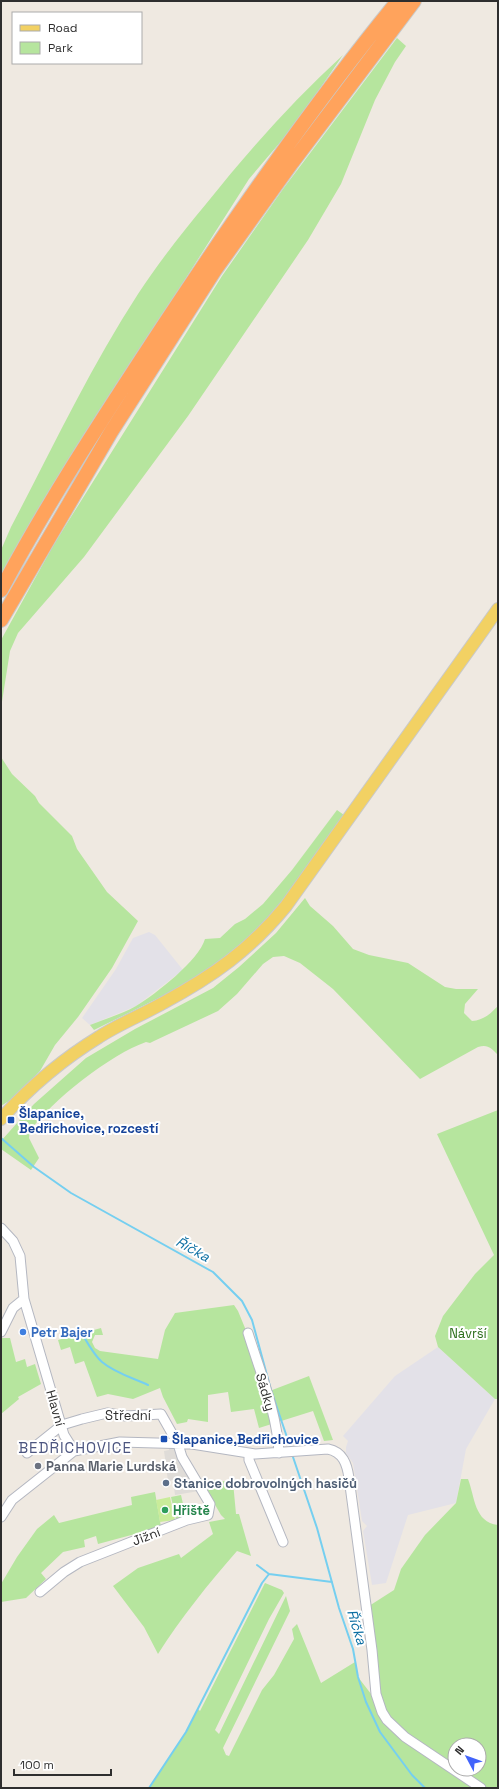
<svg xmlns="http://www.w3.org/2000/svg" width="499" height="1789" font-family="'Space Grotesk',sans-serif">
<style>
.industrial{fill:#e3e1e8}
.green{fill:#b6e59e;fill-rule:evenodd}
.pitch{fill:#c9ec9a}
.plaza{fill:#dfdcd8}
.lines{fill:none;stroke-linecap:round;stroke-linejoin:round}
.stream{stroke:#75cff0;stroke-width:2}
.minor-casing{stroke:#b4b7c1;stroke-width:11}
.major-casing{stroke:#c9c9c9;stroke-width:14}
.highway-casing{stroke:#c9c9c9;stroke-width:16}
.minor{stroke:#fff;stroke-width:9}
.major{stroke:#f2d163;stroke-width:12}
.highway{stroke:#ffa35c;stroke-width:14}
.transit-dot{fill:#1a4fb4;stroke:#fff;stroke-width:1.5}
.shop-dot{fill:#3f7fe0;stroke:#fff;stroke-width:1.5}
.worship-dot{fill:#6b7280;stroke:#fff;stroke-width:1.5}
.service-dot{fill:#5c6f8a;stroke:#fff;stroke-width:1.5}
.leisure-dot{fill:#2e9e5b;stroke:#fff;stroke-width:1.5}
.labels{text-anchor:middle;stroke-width:4;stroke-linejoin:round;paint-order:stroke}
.transit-label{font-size:13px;font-weight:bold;fill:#164399;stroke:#fff;text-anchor:start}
.shop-label{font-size:13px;font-weight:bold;fill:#366cbe;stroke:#fff;text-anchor:start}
.park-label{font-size:13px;fill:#2c6e1b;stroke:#fff}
.street-label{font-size:13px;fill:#2e2e2e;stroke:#fff}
.worship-label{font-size:13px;font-weight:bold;fill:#5b616d;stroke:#fff;text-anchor:start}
.service-label{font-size:13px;font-weight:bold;fill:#4e5e75;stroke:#fff;text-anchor:start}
.leisure-label{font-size:13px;font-weight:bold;fill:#27864d;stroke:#fff;text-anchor:start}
.water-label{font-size:14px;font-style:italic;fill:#0d6fa3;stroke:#fff}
.quarter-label{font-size:15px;letter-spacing:1px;fill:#4d5680;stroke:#fff}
</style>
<rect width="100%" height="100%" fill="#efe9e1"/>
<path class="industrial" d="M 149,932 L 155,935 L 183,970 L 136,1006 L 90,1025 L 82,1018 L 116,969 L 133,938 Z
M 438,1347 L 495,1399 L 466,1449 L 456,1503 L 408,1515 L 386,1583 L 372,1585 L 363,1531 L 367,1526 L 362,1521 L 353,1463 L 346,1453 L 346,1447 L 348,1441 L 343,1436 L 395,1376 Z"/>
<path class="green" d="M 397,38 L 406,46 L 395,62 L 375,100 L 341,184 L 308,240 L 188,416 L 84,557 L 18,633 L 10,651 L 1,708 L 1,640 L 54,544 L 222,276 L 283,189 Z
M 343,55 L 294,126 L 249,179 L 72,457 L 1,578 L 1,550 L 11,527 C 52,449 90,368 138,294 C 159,262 182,233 206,204 C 248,151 293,101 343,55 Z
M 1,757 L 12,774 L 35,796 L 39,803 L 72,836 L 77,849 L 107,892 L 138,921 L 112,968 L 78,1017 L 55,1045 L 40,1071 L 12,1099 L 1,1106 Z
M 337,810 L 344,815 L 287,895 L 266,920 L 234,951 L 205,973 L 179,988 L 94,1030 L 90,1025 C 105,1019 122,1014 136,1006 C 156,994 199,960 205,939 L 220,938 L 235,924 L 245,919 L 263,904 L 292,870 Z
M 305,898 L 310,906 L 333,926 L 353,949 L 369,955 L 408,963 L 445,987 L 456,989 L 478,989 L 465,1004 L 464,1013 L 472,1021 C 484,1020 490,1014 498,1006 L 498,1055 C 491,1048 488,1044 478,1047 L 420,1079 L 333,989 L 300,963 L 284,956 L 273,957 L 263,964 L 237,994 L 218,1011 L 154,1041 L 150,1043 L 146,1042 C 111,1054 51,1101 30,1131 L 29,1138 L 39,1158 L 31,1170 L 1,1149 L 1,1141 L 34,1104 L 86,1058 L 135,1029 L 213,988 L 239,967 L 276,933 Z
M 498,1110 L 498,1399 L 495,1399 L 438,1347 L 435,1336 L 443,1316 L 475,1274 L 494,1255 L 437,1134 Z
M 234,1305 L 238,1311 L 245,1328 L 267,1392 L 309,1376 L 333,1440 L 324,1441 L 313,1411 L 259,1428 L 254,1409 L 231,1412 L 228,1392 L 208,1395 L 208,1422 L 188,1419 L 187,1422 L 177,1424 L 163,1397 L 160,1388 L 133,1399 L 108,1394 L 97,1397 L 84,1361 L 75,1364 L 70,1347 L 61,1350 L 58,1340 L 101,1328 L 103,1335 L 95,1335 L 92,1342 L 95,1348 L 100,1351 L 158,1359 L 165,1330 L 175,1313 Z
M 2,1338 L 10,1338 L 16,1362 L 25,1359 L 27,1367 L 35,1364 L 41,1384 L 18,1397 L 19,1399 L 1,1414 Z
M 200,1479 L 233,1482 L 236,1514 L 239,1514 L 251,1556 L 237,1551 C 208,1584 181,1618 158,1654 L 144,1627 L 113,1586 L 138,1568 L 179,1554 L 181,1558 L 213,1534 L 209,1522 L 225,1519 L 221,1515 Z
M 461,1479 L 468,1479 C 475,1497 474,1522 498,1525 L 498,1788 L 149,1788 L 186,1732 L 198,1709 L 200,1711 L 265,1583 L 282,1590 L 284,1593 L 269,1619 L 215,1730 L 219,1734 L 286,1596 L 290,1611 L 223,1748 L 226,1755 L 229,1756 L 262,1690 L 274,1675 L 294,1639 L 292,1629 L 297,1624 L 321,1683 L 355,1662 L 358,1677 L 378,1703 L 387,1720 L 414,1738 L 389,1718 L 380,1698 L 369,1606 L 394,1590 L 401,1569 L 425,1535 L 456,1503 ZM 455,1745 L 479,1745 L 479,1769 L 455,1769 Z
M 155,1492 L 161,1527 L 98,1544 L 96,1536 L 84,1540 L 85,1547 L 63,1552 L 41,1573 L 46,1579 L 26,1598 L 1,1602 L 1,1584 L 17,1557 L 37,1529 L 54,1515 L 59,1523 L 132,1505 L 131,1497 Z
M 181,1495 L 186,1517 L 176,1519 L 171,1497 Z"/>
<path class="pitch" d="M 170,1497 L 175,1520 L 160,1522 L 156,1500 Z"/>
<path class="plaza" d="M 169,1447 L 173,1447 L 177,1450 L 199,1491 L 175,1495 L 173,1480 L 168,1481 L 164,1451 L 169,1450 Z"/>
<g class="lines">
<path class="stream" d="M 1,1138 L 34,1167 L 71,1193 L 213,1272 L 242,1301 L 252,1320 L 271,1390 L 290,1446
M 78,1326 C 83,1336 94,1355 102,1362 C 115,1373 133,1378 148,1385
M 293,1457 L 317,1528 L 339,1608 L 353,1649 L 358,1677 L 366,1702 L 380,1732 L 412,1775 L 425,1788
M 257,1565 L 269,1574 L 332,1582
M 149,1788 L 186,1732 L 262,1583 L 269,1574"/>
<g class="minor-casing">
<path id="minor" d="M 1,1228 L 13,1241 L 20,1256 L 24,1299 L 64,1435 L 74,1451 L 120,1442 L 192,1444 L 255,1454 L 328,1449 C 343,1452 347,1464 349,1478 L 372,1650 L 376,1694 L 382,1712 L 387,1720 L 405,1737 L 481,1788
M 1,1332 L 13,1308 L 24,1299
M 248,1333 C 260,1372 277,1412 279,1453
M 27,1453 L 62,1425 L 82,1419 L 107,1413 L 126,1416 L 161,1414 L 178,1444 L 182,1457 L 210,1504 L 208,1515 L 187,1520 L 80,1562 L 64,1572 L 40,1592
M 249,1454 L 249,1460 L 283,1542
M 1,1517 L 12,1500 L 74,1451"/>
</g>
<g class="major-casing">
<path id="major" d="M 1,1119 C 29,1088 63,1059 99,1037 C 119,1024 142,1015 163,1003 C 213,976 250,950 286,906 L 498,609"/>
</g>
<g class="highway-casing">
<path id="highway" d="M 1,590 C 46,505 99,424 152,343 C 229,226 309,110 398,1
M 1,620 L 111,432 L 215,270 L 291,164 L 414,1"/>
</g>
<use href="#minor" class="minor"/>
<use href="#major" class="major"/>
<use href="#highway" class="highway"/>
</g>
<g class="transit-dot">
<rect x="7" y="1116" width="8" height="8" rx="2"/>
<rect x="160" y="1435" width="8" height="8" rx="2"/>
</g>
<circle class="shop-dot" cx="23" cy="1332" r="4"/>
<circle class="worship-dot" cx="38" cy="1466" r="4"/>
<circle class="service-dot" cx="166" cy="1483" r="4"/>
<circle class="leisure-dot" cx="165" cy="1510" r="4"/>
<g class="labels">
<g class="transit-label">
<text x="19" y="1118">Šlapanice,<tspan x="19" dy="15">Bedřichovice, rozcestí</tspan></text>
<text x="172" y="1444">Šlapanice,Bedřichovice</text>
</g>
<g class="shop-label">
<text x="31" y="1337">Petr Bajer</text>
</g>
<g class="park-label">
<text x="468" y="1338">Návrší</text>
</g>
<g class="street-label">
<text transform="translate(266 1392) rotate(74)" y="5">Sádky</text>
<text transform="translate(56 1408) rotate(74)" y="5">Hlavní</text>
<text x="128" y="1420">Střední</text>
<text transform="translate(146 1536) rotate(-21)" y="5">Jižní</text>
</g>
<g class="worship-label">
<text x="46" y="1471">Panna Marie Lurdská</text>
</g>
<g class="service-label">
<text x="174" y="1488">Stanice dobrovolných hasičů</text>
</g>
<g class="leisure-label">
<text x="173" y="1515">Hřiště</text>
</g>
<g class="water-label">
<text transform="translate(193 1249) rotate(29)" y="5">Říčka</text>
<text transform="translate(357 1627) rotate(73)" y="5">Říčka</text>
</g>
<g class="quarter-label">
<text x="75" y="1453">BEDŘICHOVICE</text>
</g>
</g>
<rect width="499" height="1789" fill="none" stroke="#2e2e2e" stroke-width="4"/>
<rect x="12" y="12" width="130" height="52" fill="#ffffff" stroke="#ababab"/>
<rect x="20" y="25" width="20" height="6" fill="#f2d163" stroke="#ababab"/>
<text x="48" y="32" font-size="12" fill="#2e2e2e">Road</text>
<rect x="20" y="42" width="20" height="12" fill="#b6e59e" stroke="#ababab"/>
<text x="48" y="52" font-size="12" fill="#2e2e2e">Park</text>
<g transform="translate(467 1757) rotate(311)"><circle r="19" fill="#ffffff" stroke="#ababab"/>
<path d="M0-3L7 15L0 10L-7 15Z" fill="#4264fb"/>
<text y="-6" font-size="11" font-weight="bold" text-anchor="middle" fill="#2e2e2e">N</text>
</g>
<path d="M14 1769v6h97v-6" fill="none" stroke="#2e2e2e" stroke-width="2"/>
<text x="20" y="1769" font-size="12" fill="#2e2e2e" stroke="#ffffff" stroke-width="3" paint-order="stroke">100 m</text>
</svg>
